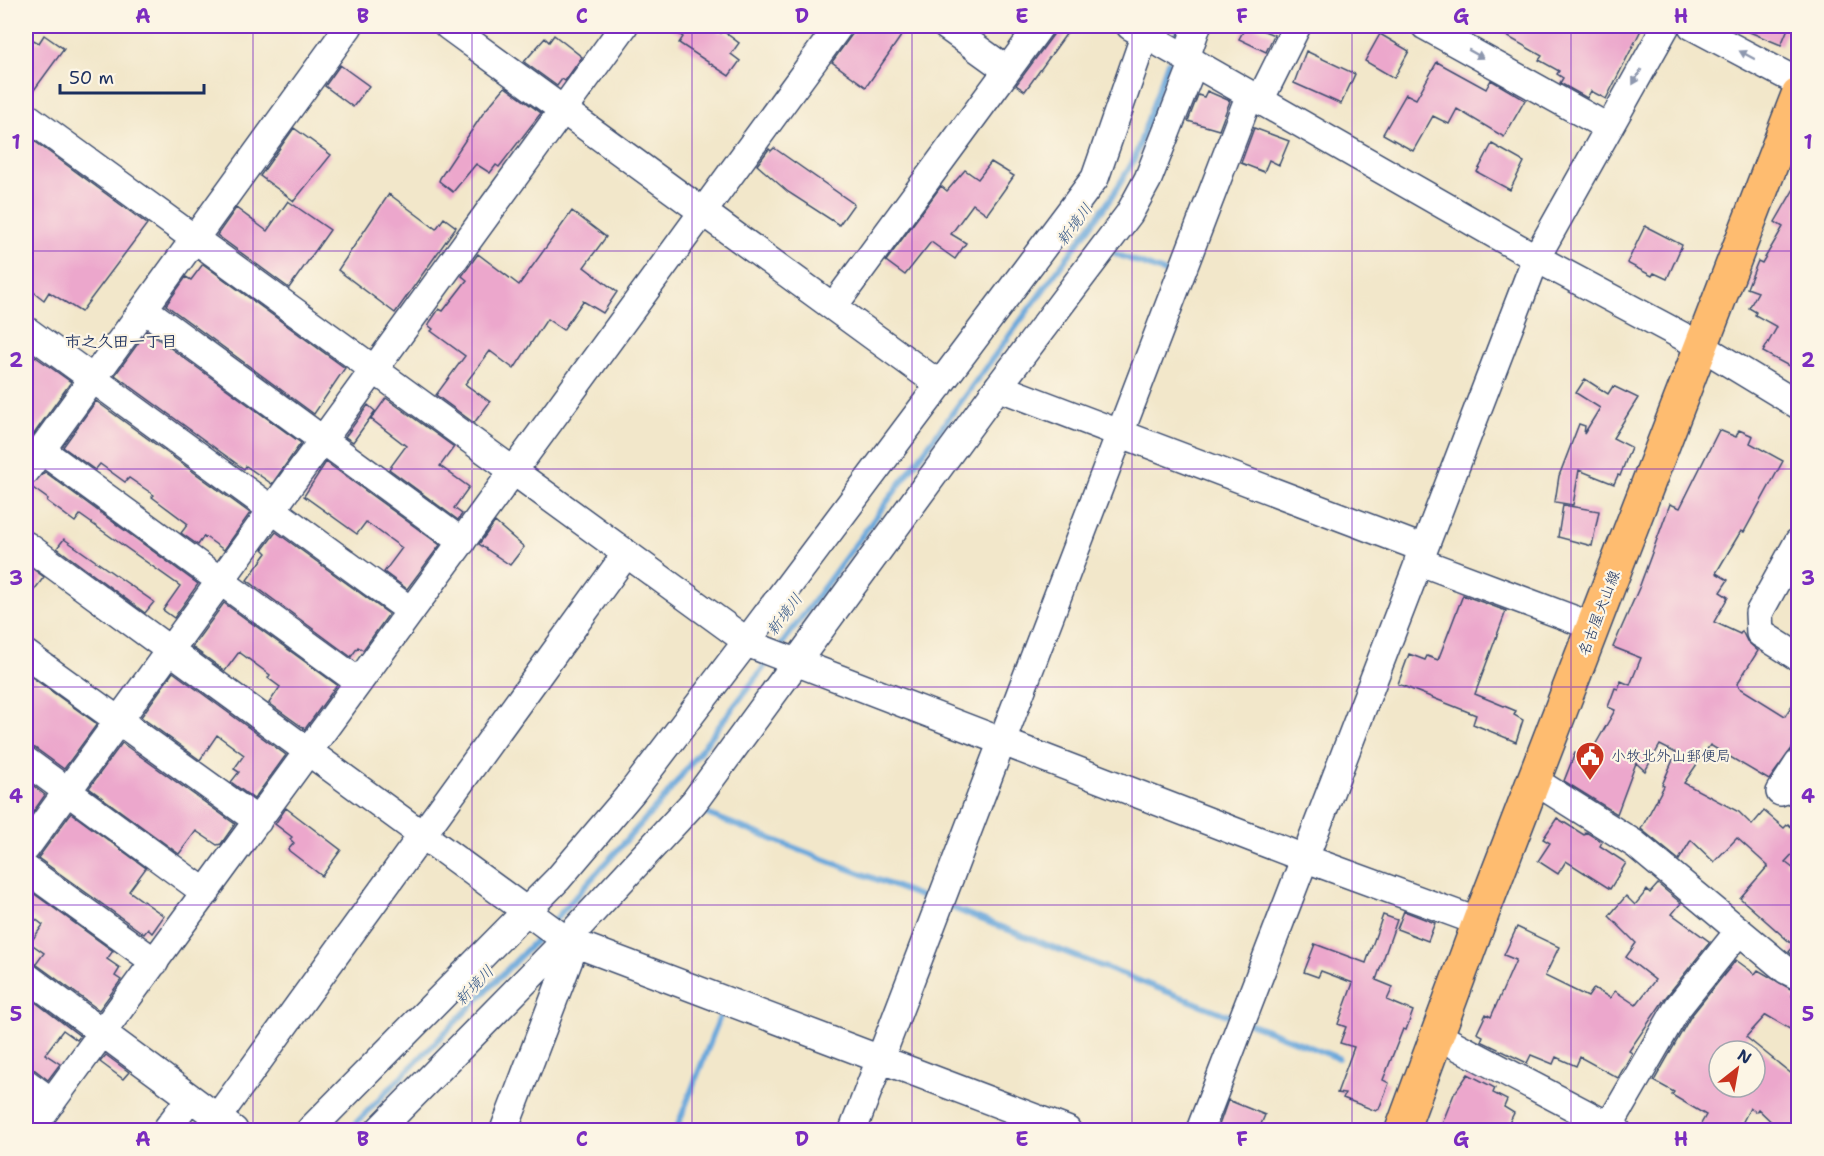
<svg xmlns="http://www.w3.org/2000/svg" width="1824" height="1156" font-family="'Shantell Sans','Klee One',sans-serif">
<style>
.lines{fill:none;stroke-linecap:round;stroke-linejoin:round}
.stream{stroke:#69a7db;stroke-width:6}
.building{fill:#eca7cc;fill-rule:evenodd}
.minor-casing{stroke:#3b4b6e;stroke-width:30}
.major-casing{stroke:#3b4b6e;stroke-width:36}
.minor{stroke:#fff;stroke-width:27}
.major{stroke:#febc70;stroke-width:33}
.oneway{fill:#8d97ae}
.grid{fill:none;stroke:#7b2cbf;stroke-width:1.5;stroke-opacity:0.55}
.labels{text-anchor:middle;stroke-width:4.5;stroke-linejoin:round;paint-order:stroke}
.street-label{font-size:15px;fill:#1b2f5e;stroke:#fcf5e5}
.poi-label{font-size:15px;fill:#1b2f5e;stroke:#fcf5e5;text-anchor:start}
.water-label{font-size:16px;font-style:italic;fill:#36598a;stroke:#fcf5e5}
.neighbourhood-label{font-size:16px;font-weight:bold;fill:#1b2f5e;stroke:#fcf5e5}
.neatline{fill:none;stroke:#7b2cbf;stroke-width:2}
.grid-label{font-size:20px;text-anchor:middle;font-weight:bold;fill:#7b2cbf}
</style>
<rect width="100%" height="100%" fill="#fcf5e5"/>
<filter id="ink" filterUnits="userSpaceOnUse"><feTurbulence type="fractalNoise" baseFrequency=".0167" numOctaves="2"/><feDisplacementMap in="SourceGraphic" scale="12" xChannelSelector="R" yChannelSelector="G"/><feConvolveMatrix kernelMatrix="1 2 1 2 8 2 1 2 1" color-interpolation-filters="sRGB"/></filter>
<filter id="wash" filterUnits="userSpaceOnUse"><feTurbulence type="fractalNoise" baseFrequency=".008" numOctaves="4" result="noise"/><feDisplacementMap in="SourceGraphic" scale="24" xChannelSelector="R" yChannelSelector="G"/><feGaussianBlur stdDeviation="1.35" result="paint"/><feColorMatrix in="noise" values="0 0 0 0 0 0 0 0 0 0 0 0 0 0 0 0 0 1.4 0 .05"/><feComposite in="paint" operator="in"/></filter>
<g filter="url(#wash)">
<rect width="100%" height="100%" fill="#f2e7ca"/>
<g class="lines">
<path class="stream" d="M 1175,40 L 1180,26
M 1116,254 L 1172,275
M 779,648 L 1111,198 L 1134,160 L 1168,62
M 707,814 L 935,902
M 947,906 L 1237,1019
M 552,923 L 665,797 L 771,658
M 1249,1023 L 1338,1058
M 349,1130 L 543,933
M 676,1130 L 723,1009"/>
</g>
<g id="blocks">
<path class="building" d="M 667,26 L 710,26 L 721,33 L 723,31 L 739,43 L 731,54 L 740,61 L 729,76 L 679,43 L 683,37 Z
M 858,26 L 908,26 L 866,87 L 832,62 Z
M 1055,26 L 1072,26 L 1025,91 L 1016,85 L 1053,35 Z
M 1246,26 L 1252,26 L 1274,35 L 1266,52 L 1239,39 Z
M 1489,26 L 1643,26 L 1606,99 L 1591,91 L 1587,98 L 1560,83 L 1563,78 L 1557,74 L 1559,71 L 1539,60 L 1542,56 Z
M 1735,26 L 1789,26 L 1781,45 Z
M 1380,34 L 1409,51 L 1394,78 L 1365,61 Z
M 44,35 L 64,49 L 26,101 L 26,36 L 39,43 Z
M 554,35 L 582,57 L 565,81 L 562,79 L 557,86 L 524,62 L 545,38 L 549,42 Z
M 1306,51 L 1355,74 L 1341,104 L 1294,83 Z
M 1437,62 L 1486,89 L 1491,80 L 1525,100 L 1504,137 L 1457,109 L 1449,124 L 1433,116 L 1413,151 L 1383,134 L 1406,94 L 1416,99 Z
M 340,65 L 369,86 L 353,107 L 325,86 Z
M 505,87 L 541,113 L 499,167 L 496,165 L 490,173 L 476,164 L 453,192 L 439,181 L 440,178 L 484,112 Z
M 1207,91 L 1230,101 L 1219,130 L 1188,121 L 1198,95 L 1204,97 Z
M 294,128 L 331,155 L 294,201 L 260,176 Z
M 1254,128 L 1289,141 L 1279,165 L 1269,160 L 1264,172 L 1241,163 Z
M 26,135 L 147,224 L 81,312 L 49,292 L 44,300 L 26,286 Z
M 1492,144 L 1524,162 L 1510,190 L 1477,172 Z
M 774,148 L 854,204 L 839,225 L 788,192 L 757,165 L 769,149 L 771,151 Z
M 991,162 L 1014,176 L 987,214 L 973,204 L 951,234 L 966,243 L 955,259 L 931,242 L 905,275 L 886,261 L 941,186 L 947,191 L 965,170 L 978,179 Z
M 1798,182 L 1798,371 L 1763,352 L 1777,327 L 1755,315 L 1756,312 L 1749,308 L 1758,292 L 1747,288 L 1758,261 L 1762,263 L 1783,227 L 1775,222 Z
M 389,194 L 436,229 L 444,218 L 456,227 L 395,313 L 338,270 Z
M 288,201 L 330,230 L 289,288 L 217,235 L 236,208 L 267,231 Z
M 572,211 L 606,237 L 584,267 L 617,292 L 603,313 L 583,301 L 563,330 L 547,319 L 514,369 L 490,351 L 465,384 L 490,402 L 474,423 L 436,395 L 465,356 L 431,331 L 433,329 L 428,325 L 439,309 L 443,311 L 467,280 L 462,276 L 478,254 L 519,285 Z
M 1645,226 L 1682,245 L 1667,279 L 1654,273 L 1652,276 L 1627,263 Z
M 203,264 L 345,368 L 314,414 L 166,305 L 186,277 L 191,280 Z
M 147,331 L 301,443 L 272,484 L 246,466 L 244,469 L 115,375 Z
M 26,350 L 71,382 L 26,445 Z
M 1585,379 L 1608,394 L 1613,386 L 1638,398 L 1613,438 L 1631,447 L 1620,476 L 1618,475 L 1614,484 L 1579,470 L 1573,505 L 1555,502 L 1559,476 L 1579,424 L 1585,426 L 1584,434 L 1600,408 L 1576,393 Z
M 386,398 L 454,447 L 440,466 L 469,487 L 454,508 L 462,514 L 458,520 L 389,469 L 406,446 L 371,419 Z
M 96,401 L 250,513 L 224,550 L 204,536 L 198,545 L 181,533 L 188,524 L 152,497 L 154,495 L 129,478 L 125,482 L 100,464 L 95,470 L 63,447 Z
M 368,405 L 375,411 L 353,442 L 345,437 Z
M 1719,430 L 1736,437 L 1739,430 L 1753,436 L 1750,443 L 1783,461 L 1744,532 L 1741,531 L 1716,573 L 1728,580 L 1720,592 L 1728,597 L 1714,622 L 1740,634 L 1742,631 L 1747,641 L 1758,651 L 1737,684 L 1740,688 L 1785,716 L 1798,696 L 1798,740 L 1769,780 L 1710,745 L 1684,783 L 1739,812 L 1752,825 L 1764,811 L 1784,828 L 1788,824 L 1798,833 L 1798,848 L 1785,862 L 1798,872 L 1798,959 L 1789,952 L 1794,946 L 1740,898 L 1768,866 L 1737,838 L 1714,862 L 1691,840 L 1679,860 L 1641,829 L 1664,786 L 1662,785 L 1676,753 L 1660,745 L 1645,771 L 1636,763 L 1617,814 L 1564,781 L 1575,753 L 1582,756 L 1586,745 L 1594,747 L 1615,710 L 1608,707 L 1615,688 L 1618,689 L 1621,681 L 1630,685 L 1641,658 L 1613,647 L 1639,588 L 1670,504 L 1680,508 Z
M 326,462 L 440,545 L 407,589 L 384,572 L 402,548 L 366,522 L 357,534 L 304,496 Z
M 45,472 L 198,584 L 174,618 L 163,610 L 180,586 L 80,515 L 75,522 L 47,501 L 48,499 L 30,486 Z
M 1563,505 L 1599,511 L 1592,546 L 1558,537 Z
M 495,522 L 524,547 L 510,565 L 479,544 Z
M 276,532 L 389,614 L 363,650 L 358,647 L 351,657 L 247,580 L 267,553 L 263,549 Z
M 64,539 L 154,602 L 145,613 L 57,548 Z
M 26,564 L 44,577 L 26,601 Z
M 1463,595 L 1506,611 L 1475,694 L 1516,711 L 1514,715 L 1523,720 L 1516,742 L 1473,724 L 1476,715 L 1398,684 L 1409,654 L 1425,660 L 1427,656 L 1438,660 Z
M 224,603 L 337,685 L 305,729 L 269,703 L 280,687 L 268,678 L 270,675 L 239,652 L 225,671 L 192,647 Z
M 173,672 L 286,755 L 254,799 L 231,782 L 239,772 L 234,769 L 244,755 L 217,735 L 200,760 L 141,717 Z
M 26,673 L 97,724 L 64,769 L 35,748 L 26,746 Z
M 122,743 L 235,824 L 221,844 L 217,845 L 196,831 L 179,854 L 89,788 Z
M 26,780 L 45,795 L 26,822 Z
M 286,808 L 341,850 L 322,876 L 288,850 L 294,843 L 290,839 L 292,837 L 275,824 Z
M 71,813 L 146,868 L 129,891 L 164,916 L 152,933 L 148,929 L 144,934 L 38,858 Z
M 1557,818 L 1584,835 L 1586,832 L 1602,842 L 1600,846 L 1626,863 L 1610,889 L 1566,861 L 1558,874 L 1538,861 L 1550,843 L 1543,839 Z
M 1658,884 L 1681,903 L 1672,914 L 1710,942 L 1666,997 L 1629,1051 L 1632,1053 L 1618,1078 L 1580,1057 L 1576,1066 L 1556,1057 L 1553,1064 L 1531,1055 L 1527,1063 L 1481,1041 L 1483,1036 L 1477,1033 L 1486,1014 L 1491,1017 L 1516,960 L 1504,955 L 1517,927 L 1559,947 L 1545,976 L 1588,997 L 1594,988 L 1610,998 L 1615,991 L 1636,1005 L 1655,980 L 1626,957 L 1636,943 L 1609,916 L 1626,896 L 1635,905 L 1647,890 L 1650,893 Z
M 26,888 L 113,951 L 107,959 L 120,968 L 115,976 L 121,980 L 99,1010 L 36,964 L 44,953 L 30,943 L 43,925 L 26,912 Z
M 1404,911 L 1435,923 L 1428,941 L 1397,929 Z
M 1383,915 L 1397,920 L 1376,980 L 1393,987 L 1387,1000 L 1413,1011 L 1406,1030 L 1403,1029 L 1383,1080 L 1389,1083 L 1379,1109 L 1376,1111 L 1343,1098 L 1345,1094 L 1337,1093 L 1354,1047 L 1340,1043 L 1346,1027 L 1338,1024 L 1353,983 L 1321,971 L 1318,977 L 1304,972 L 1315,944 L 1366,963 Z
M 1736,960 L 1755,974 L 1758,970 L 1794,991 L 1792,996 L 1798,1000 L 1798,1034 L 1766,1015 L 1746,1037 L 1798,1079 L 1798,1131 L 1781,1131 L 1758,1109 L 1756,1112 L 1750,1108 L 1738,1131 L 1697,1131 L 1706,1115 L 1672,1095 L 1674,1092 L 1654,1081 L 1691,1016 ZM 1719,1051 L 1755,1051 L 1755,1087 L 1719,1087 Z
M 26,995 L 80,1036 L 77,1040 L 63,1030 L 45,1054 L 60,1064 L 48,1080 L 35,1070 L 26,1068 L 26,1040 L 33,1030 L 26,1025 Z
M 106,1055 L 129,1072 L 123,1079 L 100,1062 Z
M 1468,1074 L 1495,1088 L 1493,1093 L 1507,1100 L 1504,1107 L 1514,1113 L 1505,1131 L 1439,1131 L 1454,1094 Z
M 1228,1100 L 1265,1115 L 1258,1131 L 1217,1131 Z"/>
</g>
</g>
<g filter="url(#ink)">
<use href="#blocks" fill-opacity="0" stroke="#3b4b6e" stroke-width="1.5"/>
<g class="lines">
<g class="minor-casing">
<path id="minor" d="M 448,26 L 940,385
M 946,26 L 1007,70
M 1130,26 L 1536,258 L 1701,346 L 1798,405
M 1425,26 L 1609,128
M 1692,26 L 1798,82
M 1186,57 L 1197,26
M 1260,100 L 1297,26
M 26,116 L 752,645 L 1304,858 L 1479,922
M 833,307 L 1040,26
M 144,309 L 462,542
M 26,330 L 411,611
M 998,387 L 1422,548
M 41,450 L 359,682
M 26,471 L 349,26
M 1798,542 L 1759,613 L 1760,633 L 1798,657
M 26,545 L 566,940 L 1067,1130
M 1418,561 L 1594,627
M 26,654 L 258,821
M 26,761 L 206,893
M 1535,781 L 1635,844 L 1786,970 L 1798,976
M 1780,792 L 1798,764
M 26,848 L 624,26
M 26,869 L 155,962
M 26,976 L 234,1130
M 1436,1035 L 1617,1130
M 26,1083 L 52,1102
M 217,1118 L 626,554
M 1609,1126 L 1678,1007 L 1739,931
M 31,1130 L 839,26
M 166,1130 L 190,1098
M 310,1130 L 558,879 L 632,792 L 747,641 L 1095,178 L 1145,34
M 379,1130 L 566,940 L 694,802 L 998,387 L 1129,214 L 1148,179 L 1194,62
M 504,1130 L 575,944
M 853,1130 L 1250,94
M 1200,1130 L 1536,258 L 1666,26"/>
</g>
<g class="major-casing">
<path id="major" d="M 1402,1130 L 1479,922 L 1798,95"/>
</g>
<use href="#minor" class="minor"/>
<use href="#major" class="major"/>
</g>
<defs><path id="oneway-solid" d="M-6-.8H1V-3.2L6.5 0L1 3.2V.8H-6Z" transform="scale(1.5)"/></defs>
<g class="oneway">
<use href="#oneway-solid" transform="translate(1476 54) rotate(29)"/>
<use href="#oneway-solid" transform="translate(1747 55) rotate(-152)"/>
<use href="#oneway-solid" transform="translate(1637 77) rotate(119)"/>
</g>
</g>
<path class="grid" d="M 253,26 L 253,1130M 472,26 L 472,1130M 692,26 L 692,1130M 912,26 L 912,1130M 1132,26 L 1132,1130M 1352,26 L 1352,1130M 1571,26 L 1571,1130M 26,251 L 1798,251M 26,469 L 1798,469M 26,687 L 1798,687M 26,905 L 1798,905"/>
<defs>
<g id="civic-pin" transform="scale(1.5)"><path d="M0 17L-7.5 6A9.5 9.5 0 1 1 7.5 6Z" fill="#c8321e" stroke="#fcf5e5"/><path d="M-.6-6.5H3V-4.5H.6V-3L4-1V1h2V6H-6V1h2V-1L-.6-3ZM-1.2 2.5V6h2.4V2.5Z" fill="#fff"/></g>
</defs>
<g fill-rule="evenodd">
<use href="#civic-pin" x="1590" y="756"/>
</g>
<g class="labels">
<g class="street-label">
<text transform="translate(1599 613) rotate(-69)" y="5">名古屋犬山線</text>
</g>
<g class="poi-label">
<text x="1611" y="761">小牧北外山郵便局</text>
</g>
<g class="water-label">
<text transform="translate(1074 224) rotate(-53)" y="6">新境川</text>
<text transform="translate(784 614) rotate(-53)" y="6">新境川</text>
<text transform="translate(474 985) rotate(-46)" y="6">新境川</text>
</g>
<g class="neighbourhood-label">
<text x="121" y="347">市之久田一丁目</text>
</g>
</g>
<rect width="1824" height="1156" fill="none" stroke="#fcf5e5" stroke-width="66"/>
<g transform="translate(1737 1069) rotate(31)"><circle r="28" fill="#fcf5e5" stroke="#a2a6af" stroke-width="1.5"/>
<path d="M0-4.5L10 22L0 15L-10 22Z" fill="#c8321e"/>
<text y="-9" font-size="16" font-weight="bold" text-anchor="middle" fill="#1b2f5e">N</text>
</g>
<path d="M60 84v9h144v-9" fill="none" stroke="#1b2f5e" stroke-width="3"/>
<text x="69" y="84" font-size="18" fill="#1b2f5e" stroke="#fcf5e5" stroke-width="4.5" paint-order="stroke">50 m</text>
<rect x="33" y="33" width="1758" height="1090" class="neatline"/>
<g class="grid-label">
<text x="143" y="23">A</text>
<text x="363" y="23">B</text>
<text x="582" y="23">C</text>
<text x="802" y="23">D</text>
<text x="1022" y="23">E</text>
<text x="1242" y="23">F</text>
<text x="1461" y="23">G</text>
<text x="1681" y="23">H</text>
<text x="16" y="149">1</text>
<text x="1808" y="149">1</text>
<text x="16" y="367">2</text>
<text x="1808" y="367">2</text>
<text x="16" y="585">3</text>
<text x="1808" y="585">3</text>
<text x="16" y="803">4</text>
<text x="1808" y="803">4</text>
<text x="16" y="1021">5</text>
<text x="1808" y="1021">5</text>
<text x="143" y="1146">A</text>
<text x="363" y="1146">B</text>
<text x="582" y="1146">C</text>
<text x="802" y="1146">D</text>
<text x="1022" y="1146">E</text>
<text x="1242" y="1146">F</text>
<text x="1461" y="1146">G</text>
<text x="1681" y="1146">H</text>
</g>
</svg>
